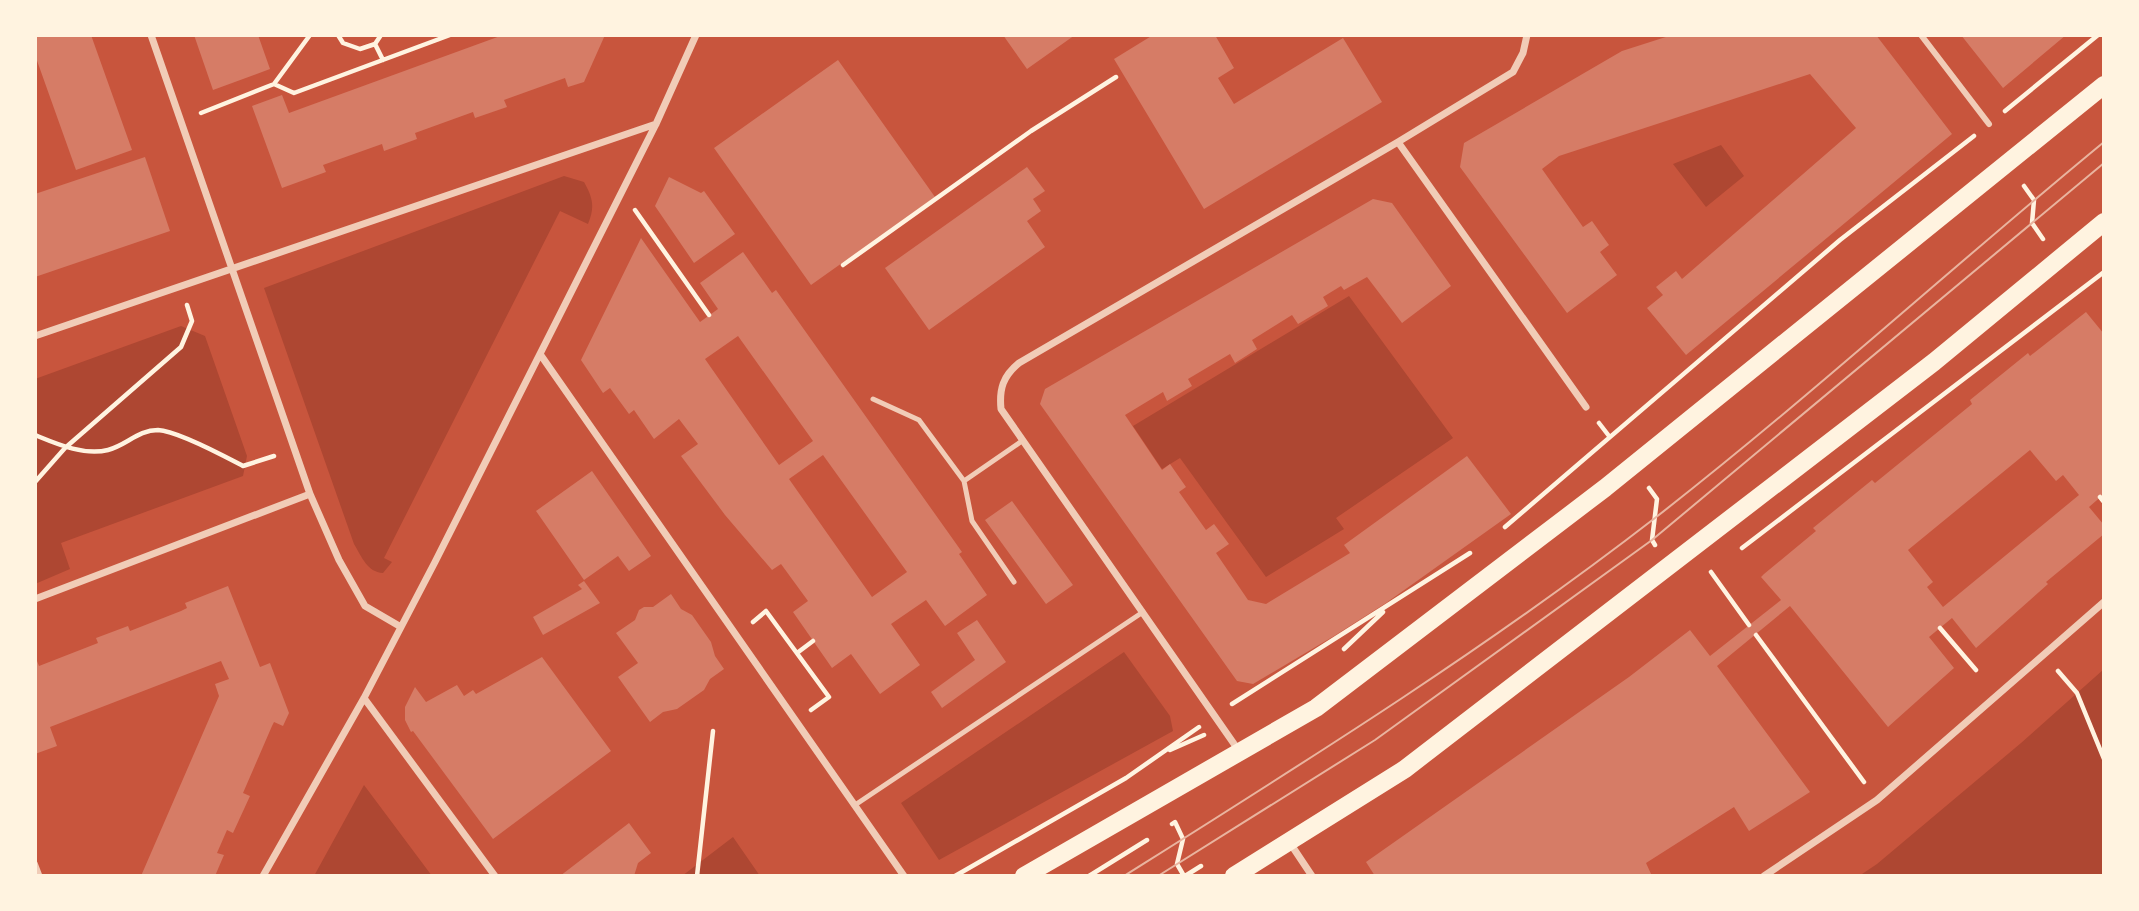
<svg xmlns="http://www.w3.org/2000/svg" width="2139" height="911" font-family="Figtree,sans-serif">
<style>
.green{fill:#ae4732}
.building{fill:#d67c66;fill-rule:evenodd}
.lines{fill:none;stroke-linecap:round;stroke-linejoin:round}
.path{stroke:#fff3e0;stroke-width:4.5}
.service{stroke:#f1ccb7;stroke-width:5}
.pedestrian{stroke:#f1ccb7;stroke-width:6}
.minor{stroke:#f1ccb7;stroke-width:7}
.primary{stroke:#fff3e0;stroke-width:18}
.tram{stroke:#e9b49f;stroke-width:2}
</style>
<rect width="100%" height="100%" fill="#c8553d"/>
<path class="green" d="M 1721,145 L 1744,176 L 1706,207 L 1673,164 Z
M 564,176 L 584,182 C 593,198 595,207 588,224 L 560,211 L 384,558 L 392,562 L 383,573 C 367,572 362,557 354,544 L 264,288 Z
M 1349,296 L 1453,438 L 1336,518 L 1344,529 L 1266,577 L 1180,458 L 1162,469 L 1133,426 Z
M 181,326 L 205,336 L 247,456 L 243,476 L 61,543 L 70,569 L 35,584 L 35,379 Z
M 1124,652 L 1170,716 L 1173,731 L 939,860 L 901,803 Z
M 2104,669 L 2104,876 L 1859,876 L 1877,864 L 2021,743 Z
M 364,785 L 432,876 L 314,876 Z
M 733,837 L 760,876 L 682,876 Z"/>
<path class="building" d="M 35,35 L 91,35 L 132,150 L 76,170 L 35,55 Z
M 194,35 L 258,35 L 270,69 L 213,90 Z
M 503,35 L 605,35 L 584,82 L 568,87 L 565,78 L 504,100 L 507,107 L 475,118 L 473,112 L 415,133 L 417,139 L 384,151 L 382,144 L 323,165 L 326,172 L 282,188 L 252,106 L 282,95 L 289,113 Z
M 1003,35 L 1075,35 L 1027,69 Z
M 1153,35 L 1215,35 L 1234,68 L 1218,78 L 1234,104 L 1343,38 L 1382,102 L 1204,209 L 1114,59 Z
M 1672,35 L 1876,35 L 1952,134 L 1686,355 L 1647,308 L 1663,295 L 1656,287 L 1676,271 L 1682,279 L 1856,128 L 1810,74 L 1559,156 L 1542,169 L 1583,227 L 1592,221 L 1609,245 L 1600,252 L 1617,275 L 1567,313 L 1460,167 L 1464,143 L 1622,51 Z
M 1961,35 L 2066,35 L 2003,88 Z
M 838,60 L 935,197 L 811,285 L 714,148 Z
M 145,157 L 170,231 L 35,277 L 35,194 Z
M 1027,167 L 1045,191 L 1033,199 L 1041,211 L 1027,221 L 1045,247 L 929,330 L 885,268 Z
M 669,177 L 701,193 L 704,191 L 735,234 L 694,263 L 655,206 Z
M 1373,199 L 1392,203 L 1451,286 L 1402,323 L 1367,277 L 1344,290 L 1341,286 L 1323,297 L 1328,306 L 1298,324 L 1292,315 L 1252,340 L 1257,349 L 1235,363 L 1230,354 L 1188,379 L 1192,386 L 1167,401 L 1163,392 L 1125,415 L 1162,470 L 1170,464 L 1186,487 L 1179,492 L 1206,530 L 1214,524 L 1229,544 L 1216,553 L 1248,600 L 1266,604 L 1350,553 L 1344,545 L 1467,456 L 1511,514 L 1386,603 L 1334,636 L 1253,684 L 1237,681 L 1040,404 L 1045,389 Z
M 641,238 L 700,322 L 718,309 L 700,283 L 743,252 L 772,293 L 776,290 L 962,552 L 959,554 L 987,595 L 945,626 L 926,600 L 891,624 L 920,665 L 880,694 L 851,654 L 832,668 L 793,612 L 808,601 L 781,564 L 772,570 L 725,515 L 681,456 L 698,444 L 679,419 L 654,439 L 634,410 L 629,414 L 610,388 L 603,393 L 581,360 ZM 738,336 L 813,441 L 779,465 L 705,359 ZM 823,455 L 907,572 L 872,597 L 789,479 Z
M 2086,312 L 2104,334 L 2104,494 L 2089,507 L 2104,525 L 2104,534 L 2046,582 L 2048,584 L 1976,648 L 1952,618 L 1929,637 L 1954,668 L 1888,727 L 1790,606 L 1717,666 L 1810,792 L 1749,831 L 1734,807 L 1646,863 L 1652,876 L 1375,876 L 1366,862 L 1629,677 L 1690,630 L 1710,656 L 1776,604 L 1781,600 L 1761,577 L 1764,574 L 1816,531 L 1813,528 L 1872,480 L 1875,483 L 1972,404 L 1970,400 L 2028,353 L 2030,356 ZM 2030,450 L 2056,481 L 2063,475 L 2079,495 L 1943,607 L 1927,587 L 1933,582 L 1908,550 Z
M 592,471 L 651,556 L 629,571 L 618,556 L 584,580 L 536,511 Z
M 1012,501 L 1073,585 L 1046,604 L 985,520 Z
M 584,581 L 600,603 L 543,635 L 533,617 L 582,589 L 578,585 Z
M 228,586 L 260,667 L 270,663 L 289,713 L 283,726 L 274,722 L 272,726 L 243,793 L 250,796 L 233,833 L 227,830 L 217,853 L 224,855 L 215,876 L 141,876 L 219,696 L 215,684 L 229,679 L 221,661 L 50,727 L 57,746 L 35,754 L 35,662 L 37,661 L 39,666 L 98,643 L 96,638 L 128,626 L 130,631 L 181,611 L 187,608 L 185,603 Z
M 671,594 L 681,609 L 692,615 L 711,642 L 715,656 L 724,669 L 710,679 L 704,690 L 677,709 L 663,712 L 650,722 L 618,677 L 638,663 L 616,633 L 635,620 L 639,610 L 644,607 L 653,607 Z
M 977,620 L 1006,662 L 942,708 L 931,692 L 975,660 L 957,633 Z
M 542,657 L 611,751 L 493,839 L 413,731 L 411,732 L 405,720 L 405,707 L 415,687 L 426,702 L 457,685 L 464,696 L 473,690 L 476,694 Z
M 629,823 L 651,853 L 638,863 L 634,876 L 560,876 Z"/>
<g class="lines">
<path class="path" d="M 338,35 L 343,43 L 360,49 L 375,44 L 381,35
M 375,44 L 383,60
M 274,84 L 294,93 L 450,35
M 2005,111 L 2098,35
M 201,113 L 274,84 L 310,35
M 2024,186 L 2034,200 L 2032,223 L 2043,239
M 635,210 L 709,315
M 843,265 L 1031,131 L 1116,77
M 1599,423 L 1609,436
M 35,435 C 57,444 84,456 108,450 C 127,445 138,430 158,430 C 178,431 224,456 243,466 L 274,456
M 35,482 L 65,448 L 181,347 L 192,321 L 187,305
M 1649,488 L 1657,499 L 1652,540 L 1655,545
M 2100,497 L 2104,502
M 1505,527 L 1840,240 L 1974,136
M 1742,548 L 2104,272
M 1711,572 L 1749,625
M 753,622 L 766,611 L 829,697 L 811,710
M 1940,628 L 1976,670
M 1756,635 L 1864,782
M 1344,649 L 1383,612
M 797,653 L 813,641
M 2058,671 L 2077,693 L 2104,759
M 1232,704 L 1470,553
M 1170,750 L 1204,735
M 1172,824 L 1175,822 L 1183,839 L 1177,864 L 1184,876
M 697,876 L 713,731
M 955,876 L 1126,778 L 1199,727
M 1089,876 L 1147,840
M 1185,876 L 1201,866"/>
<path class="service" d="M 873,399 L 919,420 L 964,481
M 1014,582 L 972,521 L 964,481 L 1022,441
M 855,805 L 1143,612
M 35,863 L 40,876"/>
<path class="pedestrian" d="M 1921,35 L 1989,124"/>
<path class="minor" d="M 151,35 L 310,494 L 339,560 L 365,606 L 401,627
M 1398,142 L 1586,407
M 35,336 L 656,124
M 540,354 L 904,876
M 35,599 L 310,494
M 364,698 L 495,876
M 1239,751 L 1001,409 C 999,389 1003,376 1019,363 L 1398,142 L 1513,72 L 1523,53 L 1527,35
M 1290,843 L 1312,876
M 263,876 L 364,698 L 435,562 L 656,124 L 696,35
M 1764,876 L 1877,800 L 2104,602"/>
<path class="primary" d="M 1024,876 L 1316,708 L 1605,488 L 2104,85
M 1234,876 L 1405,769 L 1934,362 L 2104,222"/>
<path class="tram" d="M 1124,876 C 1305,762 1486,649 1655,518 C 1809,398 1953,266 2104,142
M 1158,876 L 1375,740 L 1652,540 L 2104,163"/>
</g>
<rect width="2139" height="911" fill="none" stroke="#fff3e0" stroke-width="74"/>
</svg>
